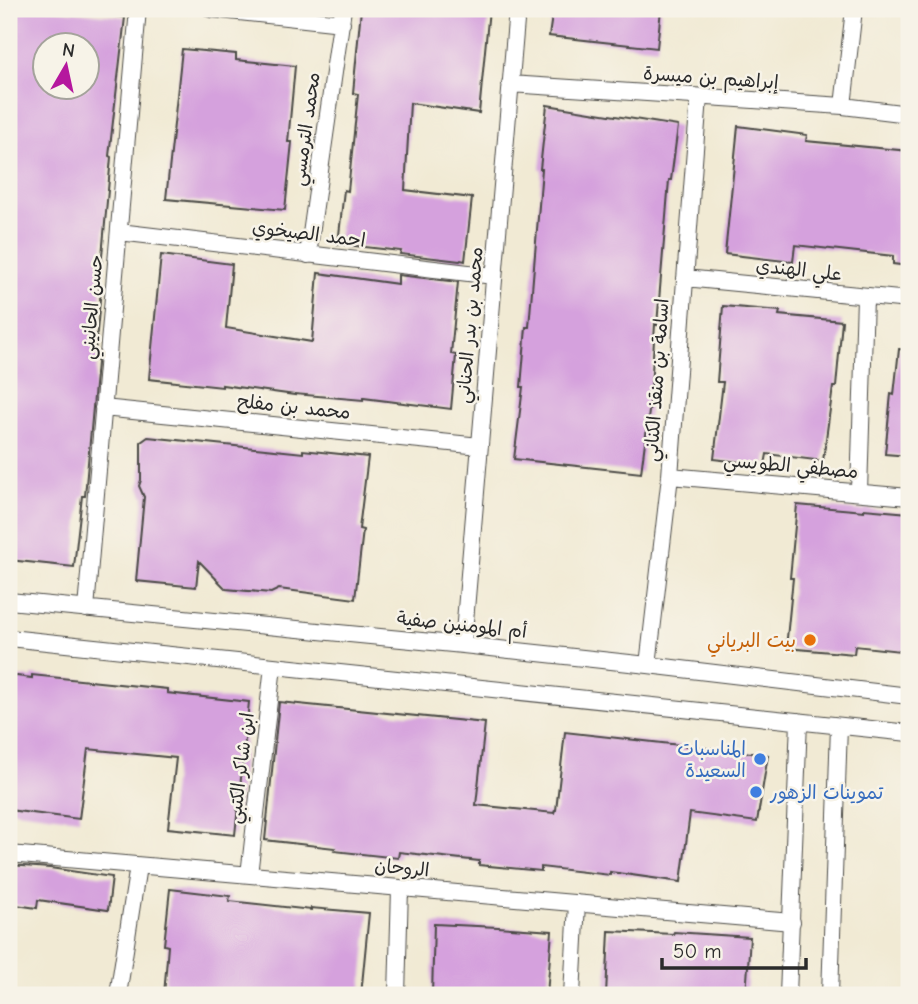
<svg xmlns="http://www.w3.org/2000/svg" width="918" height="1004" font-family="'Comic Neue','Playpen Sans Arabic',sans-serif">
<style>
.building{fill:#d5a1dd;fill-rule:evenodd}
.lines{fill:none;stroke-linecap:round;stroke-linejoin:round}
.street-casing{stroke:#494844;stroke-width:18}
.street{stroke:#fff;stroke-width:16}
.food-dot{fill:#e8710a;stroke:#f7f3e8;stroke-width:2.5}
.shop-dot{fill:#3f7fe0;stroke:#f7f3e8;stroke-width:2.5}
.labels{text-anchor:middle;stroke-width:5;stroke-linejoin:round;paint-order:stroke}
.street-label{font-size:19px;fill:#2b2b2b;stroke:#f7f3e8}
.food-label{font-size:19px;fill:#c56008;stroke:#f7f3e8;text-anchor:end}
.shop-label{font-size:19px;fill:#366cbe;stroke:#f7f3e8;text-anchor:end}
</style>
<rect width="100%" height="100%" fill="#f7f3e8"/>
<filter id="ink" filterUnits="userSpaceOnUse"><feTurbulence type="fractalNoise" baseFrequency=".0143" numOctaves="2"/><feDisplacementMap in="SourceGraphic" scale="14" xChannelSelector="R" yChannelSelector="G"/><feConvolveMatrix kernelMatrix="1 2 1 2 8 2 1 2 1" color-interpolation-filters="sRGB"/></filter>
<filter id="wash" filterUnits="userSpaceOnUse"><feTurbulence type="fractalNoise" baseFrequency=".00686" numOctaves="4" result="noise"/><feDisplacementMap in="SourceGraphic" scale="28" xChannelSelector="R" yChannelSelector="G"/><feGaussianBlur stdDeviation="1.57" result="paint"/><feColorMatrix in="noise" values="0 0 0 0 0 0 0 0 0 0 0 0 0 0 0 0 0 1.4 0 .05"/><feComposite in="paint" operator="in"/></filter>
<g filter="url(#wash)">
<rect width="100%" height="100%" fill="#f1ead4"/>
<g id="blocks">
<path class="building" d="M 9,9 L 47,9 L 125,17 L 109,156 L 111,157 L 99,289 L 101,289 L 95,352 L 98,352 L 85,496 L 82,496 L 74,567 L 9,560 ZM 46,46 L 88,46 L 88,88 L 46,88 Z
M 361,9 L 489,9 L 479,113 L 410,103 L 405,190 L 472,198 L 465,261 L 461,260 L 460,261 L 400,254 L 401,251 L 338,244 L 344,190 L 348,191 L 358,94 L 353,93 Z
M 553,9 L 661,9 L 657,48 L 549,36 Z
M 182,49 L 236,54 L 236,60 L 295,66 L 288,142 L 292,142 L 285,210 L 166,199 Z
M 547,105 L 678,126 L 671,180 L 669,180 L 657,325 L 655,324 L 650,404 L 641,473 L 514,459 L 523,387 L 521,387 L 526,327 L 529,327 L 542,169 L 540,169 Z
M 738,126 L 807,135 L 806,141 L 909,151 L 909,266 L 893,264 L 893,256 L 795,245 L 793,262 L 725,254 Z
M 161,255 L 232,264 L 226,328 L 312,342 L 318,273 L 398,284 L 398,275 L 458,282 L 451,354 L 456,355 L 451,409 L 363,398 L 363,400 L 295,394 L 295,395 L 222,385 L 222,387 L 149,379 Z
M 723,306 L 780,311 L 779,315 L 842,321 L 836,387 L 833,387 L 823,461 L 767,454 L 765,465 L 714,459 L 723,382 L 717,382 Z
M 899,349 L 909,350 L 909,456 L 885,454 L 891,394 L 894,395 Z
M 148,437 L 303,453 L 303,450 L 368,457 L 359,529 L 363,530 L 355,599 L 279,589 L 271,593 L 226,589 L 199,561 L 196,587 L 136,581 L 144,497 L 139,486 L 141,480 L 141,442 Z
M 797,505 L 864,511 L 864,509 L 909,513 L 909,652 L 855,646 L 854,654 L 786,648 L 793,578 L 790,578 Z
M 9,675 L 32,678 L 32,675 L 167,689 L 167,693 L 249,702 L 235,835 L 168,828 L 176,758 L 88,749 L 79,819 L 9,810 Z
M 279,702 L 485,723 L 476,805 L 554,813 L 555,810 L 556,810 L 565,732 L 768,755 L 757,822 L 690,813 L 681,882 L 610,872 L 610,875 L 541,867 L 541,871 L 479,865 L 479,861 L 399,852 L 398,858 L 334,851 L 335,848 L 265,840 Z
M 9,865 L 50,868 L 112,877 L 108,910 L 38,900 L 37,908 L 9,904 Z
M 170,889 L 230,896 L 229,901 L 311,910 L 311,908 L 369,913 L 361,995 L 164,995 L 168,946 L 164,945 Z
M 434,924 L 498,927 L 552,931 L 547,995 L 432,995 Z
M 609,931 L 673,934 L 674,932 L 750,937 L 746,995 L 606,995 Z"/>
</g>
</g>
<g filter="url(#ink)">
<use href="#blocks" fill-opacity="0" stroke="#494844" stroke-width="2"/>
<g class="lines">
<g class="street-casing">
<path id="street" d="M 211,9 L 342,23
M 510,84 L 843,106 L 909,114
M 843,106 L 854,9
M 119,232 L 494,276
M 308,255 L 343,9
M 685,278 L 909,300
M 103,408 L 480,446
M 670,476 L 909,497
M 859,492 L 865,297
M 9,601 L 463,645 L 648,665 L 909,696
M 86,609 L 138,9
M 9,638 L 909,733
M 463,645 L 517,9
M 648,665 L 670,476 L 699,97
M 9,854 L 792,922
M 249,875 L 273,666
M 118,995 L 138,866
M 397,995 L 400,888
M 572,995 L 577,903
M 788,995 L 799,721
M 830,995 L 839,726"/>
</g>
<use href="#street" class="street"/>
</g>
</g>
<circle class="food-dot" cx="810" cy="640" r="7"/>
<g class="shop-dot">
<circle cx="760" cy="759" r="7"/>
<circle cx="756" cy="792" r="7"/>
</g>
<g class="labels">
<g class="street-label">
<text transform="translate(711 77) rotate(4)" y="7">إبراهيم بن ميسرة</text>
<text transform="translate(305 129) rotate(-82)" y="7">محمد الترمسي</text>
<text transform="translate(309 233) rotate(7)" y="7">احمد الصيخوي</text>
<text transform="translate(799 269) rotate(6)" y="7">علي الهندي</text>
<text transform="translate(91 307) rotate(-85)" y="7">حسن الحانيني</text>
<text transform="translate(469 325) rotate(-85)" y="7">محمد بن بدر الحناني</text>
<text transform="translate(656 380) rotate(-86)" y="7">اسامة بن منقذ الكناني</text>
<text transform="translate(294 406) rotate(6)" y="7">محمد بن مفلح</text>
<text transform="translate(791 465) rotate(5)" y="7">مصطفي الطويسي</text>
<text transform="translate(462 624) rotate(6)" y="7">أم المومنين صفية</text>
<text transform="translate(240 768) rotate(-83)" y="7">ابن شاكر الكتبي</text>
<text transform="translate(402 867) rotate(5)" y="7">الروحان</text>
</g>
<g class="food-label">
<text x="796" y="647">بيت البرياني</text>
</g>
<g class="shop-label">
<text x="746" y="755">المناسبات<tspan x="746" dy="22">السعيدة</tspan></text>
<text x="770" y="799" text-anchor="start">تموينات الزهور</text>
</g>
</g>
<rect width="918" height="1004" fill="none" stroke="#f7f3e8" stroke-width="35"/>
<g transform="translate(66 66) rotate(9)"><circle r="33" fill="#f7f3e8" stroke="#a5a39c" stroke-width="2"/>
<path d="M0-5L12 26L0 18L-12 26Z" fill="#b5179e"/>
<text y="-10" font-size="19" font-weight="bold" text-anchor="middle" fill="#2b2b2b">N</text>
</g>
<path d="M662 958v10h144v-10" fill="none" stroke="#2b2b2b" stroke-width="3.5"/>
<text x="673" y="958" font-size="21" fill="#2b2b2b" stroke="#f7f3e8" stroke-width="5" paint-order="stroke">50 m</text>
</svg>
